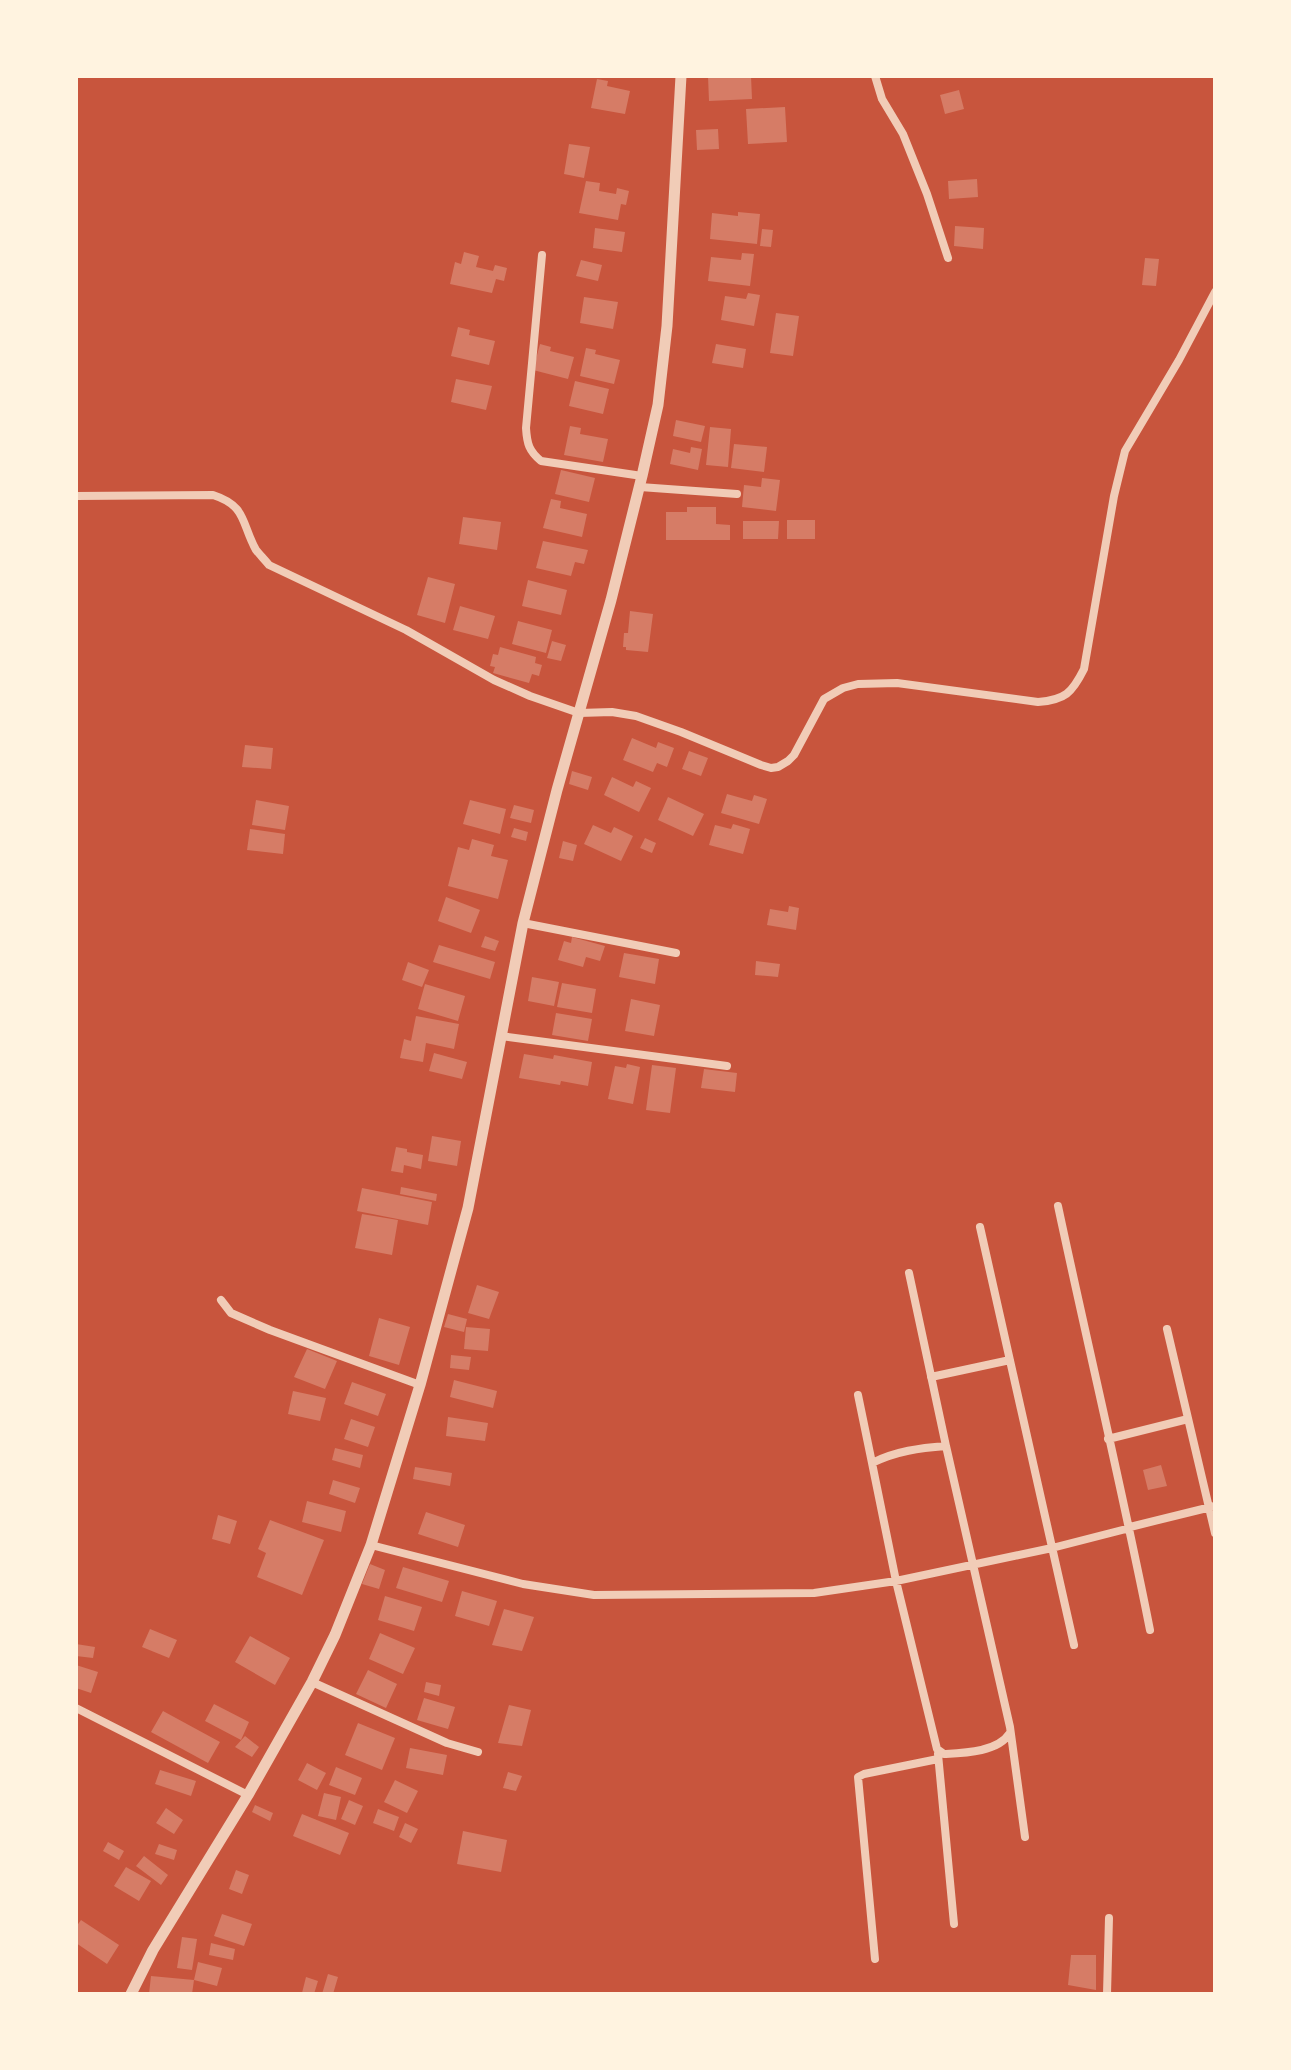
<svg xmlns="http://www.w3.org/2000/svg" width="1291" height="2070" font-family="Jost,sans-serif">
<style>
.building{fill:#d67c66}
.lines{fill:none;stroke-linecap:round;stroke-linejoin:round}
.minor{stroke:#f1ccb7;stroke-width:8}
.tertiary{stroke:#f1ccb7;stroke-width:11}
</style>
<rect width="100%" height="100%" fill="#c8553d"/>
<path class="building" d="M 708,76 L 751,76 L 752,99 L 709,101 Z
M 597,79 L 608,81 L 607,86 L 630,91 L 625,114 L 591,108 Z
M 959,90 L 964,109 L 945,114 L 940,95 Z
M 785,107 L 787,142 L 748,144 L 746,109 Z
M 718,129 L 719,149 L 697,150 L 696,130 Z
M 569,144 L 590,147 L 584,178 L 564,174 Z
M 977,179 L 978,197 L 949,199 L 948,181 Z
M 586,181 L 600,183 L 599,191 L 616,194 L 617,188 L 629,191 L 626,205 L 621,204 L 618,220 L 579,213 Z
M 738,212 L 760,214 L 757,244 L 710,239 L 712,213 L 738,216 Z
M 955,226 L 984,228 L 983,249 L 954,246 Z
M 595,228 L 625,232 L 622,252 L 593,248 Z
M 762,229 L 773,230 L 771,247 L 760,246 Z
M 464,252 L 479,256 L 476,267 L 493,271 L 495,265 L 507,268 L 504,281 L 496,279 L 492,293 L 450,284 L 455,262 L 461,264 Z
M 742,253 L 754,254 L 750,286 L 708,281 L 711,257 L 741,260 Z
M 1145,258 L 1159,259 L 1156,286 L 1142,285 Z
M 581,260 L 602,265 L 598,281 L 576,276 Z
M 748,293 L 760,295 L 754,326 L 721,320 L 725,296 L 746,299 Z
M 584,297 L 618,302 L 613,329 L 580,323 Z
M 776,313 L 799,316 L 793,356 L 770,353 Z
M 458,327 L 470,330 L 469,335 L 495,341 L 489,365 L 451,356 Z
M 540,344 L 551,347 L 550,351 L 574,357 L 568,379 L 533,370 Z
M 716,344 L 746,349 L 743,368 L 712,363 Z
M 586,348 L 596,350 L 595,354 L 620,360 L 614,384 L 580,376 Z
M 456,379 L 492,386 L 486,410 L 451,402 Z
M 575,381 L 609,389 L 603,414 L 569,406 Z
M 676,420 L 705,426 L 701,442 L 673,436 Z
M 570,426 L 581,428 L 580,434 L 608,439 L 603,462 L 564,455 Z
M 710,427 L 731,429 L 728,467 L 706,465 Z
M 734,444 L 767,447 L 764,472 L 731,468 Z
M 691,447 L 702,449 L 698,470 L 670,464 L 673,449 L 690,453 Z
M 561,470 L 595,478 L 589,502 L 555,494 Z
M 762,478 L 780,480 L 776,511 L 742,507 L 744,485 L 761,487 Z
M 551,499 L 561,501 L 560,508 L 587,514 L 582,537 L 543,528 Z
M 687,507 L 716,507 L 716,524 L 730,525 L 730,540 L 666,540 L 666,512 L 687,512 Z
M 463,517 L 501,522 L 497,550 L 459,544 Z
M 787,520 L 815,520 L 815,539 L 787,539 Z
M 743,521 L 779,521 L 778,539 L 743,539 Z
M 543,541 L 588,550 L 584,564 L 575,562 L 571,576 L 536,568 Z
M 428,577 L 455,584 L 445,623 L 417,615 Z
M 528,580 L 567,590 L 561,615 L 522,606 Z
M 460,606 L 495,616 L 488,639 L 453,630 Z
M 630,611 L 653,614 L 648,652 L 626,650 L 626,647 L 623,647 L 624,633 L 628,633 Z
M 518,621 L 552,630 L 546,653 L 512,644 Z
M 552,641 L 566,645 L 561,661 L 547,658 Z
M 500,647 L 536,657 L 535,663 L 542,665 L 539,676 L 532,674 L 529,683 L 493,673 L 495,667 L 490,666 L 493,654 L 498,655 Z
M 632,738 L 656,748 L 658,742 L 674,748 L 667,767 L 657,763 L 653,772 L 623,760 Z
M 245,745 L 273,748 L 271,769 L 242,767 Z
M 689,751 L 708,758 L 701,776 L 682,769 Z
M 572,771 L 592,777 L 588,790 L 569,784 Z
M 612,777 L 633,787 L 636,781 L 651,788 L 639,812 L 604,795 Z
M 727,794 L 752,801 L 754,795 L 767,799 L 759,824 L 721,813 Z
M 668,797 L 704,814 L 693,836 L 658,820 Z
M 256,800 L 289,806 L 285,830 L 252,825 Z
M 470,800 L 506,809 L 500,834 L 463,824 Z
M 514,805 L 534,810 L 531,823 L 510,818 Z
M 733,824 L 750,829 L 743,854 L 709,845 L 715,825 L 731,829 Z
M 593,825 L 611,833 L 614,827 L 633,836 L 621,861 L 584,844 Z
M 514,828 L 528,832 L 526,841 L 511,837 Z
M 250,829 L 285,834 L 283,854 L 247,850 Z
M 645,838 L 656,843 L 652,853 L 640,848 Z
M 472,839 L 494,845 L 491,856 L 508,860 L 498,899 L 448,886 L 458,847 L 469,850 Z
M 563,841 L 577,845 L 573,861 L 559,858 Z
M 446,897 L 480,910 L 471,933 L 438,921 Z
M 789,906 L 799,908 L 796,930 L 767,925 L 770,909 L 788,912 Z
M 485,936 L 499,941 L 495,951 L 481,947 Z
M 572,937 L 605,946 L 600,961 L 586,957 L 583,967 L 558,960 L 564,941 L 571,943 Z
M 439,945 L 495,962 L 490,979 L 433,962 Z
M 624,953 L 659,959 L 655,984 L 619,977 Z
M 756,961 L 780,964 L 778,977 L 755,975 Z
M 408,962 L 429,970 L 422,987 L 402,980 Z
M 532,977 L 559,982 L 554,1006 L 528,1001 Z
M 562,983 L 596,989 L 592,1013 L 557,1007 Z
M 425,984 L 465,996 L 458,1021 L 418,1009 Z
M 631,999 L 660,1005 L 654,1036 L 625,1031 Z
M 556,1013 L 592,1019 L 588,1041 L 552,1035 Z
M 416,1016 L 459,1024 L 454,1049 L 426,1043 L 423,1062 L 400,1058 L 404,1039 L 411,1041 Z
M 434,1053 L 467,1062 L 462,1079 L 429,1071 Z
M 524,1054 L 553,1059 L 554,1055 L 592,1062 L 588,1086 L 561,1081 L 560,1085 L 519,1078 Z
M 627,1064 L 640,1067 L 633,1104 L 608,1099 L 615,1066 L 626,1068 Z
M 652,1065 L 676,1068 L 670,1113 L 646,1110 Z
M 704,1069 L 737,1073 L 735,1092 L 701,1088 Z
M 432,1136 L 461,1141 L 457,1166 L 428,1161 Z
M 396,1147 L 407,1149 L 407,1152 L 423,1155 L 421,1169 L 404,1165 L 403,1173 L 391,1171 Z
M 401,1187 L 437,1194 L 436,1201 L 400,1194 Z
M 362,1188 L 432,1202 L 428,1225 L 357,1211 Z
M 362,1214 L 398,1220 L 392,1255 L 355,1248 Z
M 477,1285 L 499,1292 L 489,1319 L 468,1313 Z
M 448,1314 L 467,1319 L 464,1332 L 444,1327 Z
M 379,1318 L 410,1327 L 399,1365 L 369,1356 Z
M 466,1327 L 490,1329 L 488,1351 L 464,1349 Z
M 307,1349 L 337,1361 L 325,1389 L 294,1377 Z
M 451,1355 L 471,1357 L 469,1370 L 450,1368 Z
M 454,1380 L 497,1391 L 493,1408 L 450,1397 Z
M 352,1382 L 386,1394 L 378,1416 L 344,1404 Z
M 293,1391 L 326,1398 L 320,1421 L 288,1414 Z
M 448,1417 L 488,1423 L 485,1441 L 446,1436 Z
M 351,1419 L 375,1427 L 368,1447 L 344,1439 Z
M 335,1448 L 363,1455 L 360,1468 L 332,1460 Z
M 1161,1465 L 1167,1486 L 1148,1490 L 1143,1470 Z
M 415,1467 L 452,1473 L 450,1486 L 413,1479 Z
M 333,1480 L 360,1488 L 355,1503 L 329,1494 Z
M 307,1501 L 346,1511 L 341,1532 L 302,1522 Z
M 426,1512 L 465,1525 L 458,1547 L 418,1534 Z
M 218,1515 L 237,1521 L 230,1544 L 212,1539 Z
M 270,1520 L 324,1540 L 302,1595 L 257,1577 L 266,1553 L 258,1549 Z
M 370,1564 L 385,1570 L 379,1589 L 362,1584 Z
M 403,1567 L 449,1581 L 442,1602 L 396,1588 Z
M 462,1591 L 497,1601 L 489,1626 L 455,1616 Z
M 385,1596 L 422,1607 L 414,1631 L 378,1620 Z
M 504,1609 L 534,1617 L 522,1651 L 492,1645 Z
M 150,1629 L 177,1640 L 169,1658 L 142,1647 Z
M 380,1633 L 415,1648 L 403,1674 L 369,1659 Z
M 250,1636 L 290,1658 L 275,1685 L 235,1662 Z
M 76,1644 L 95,1647 L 93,1658 L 76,1656 Z
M 76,1665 L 98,1672 L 91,1693 L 76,1688 Z
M 368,1670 L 397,1684 L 386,1708 L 356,1694 Z
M 426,1682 L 441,1685 L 439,1696 L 424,1692 Z
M 424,1698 L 455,1707 L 448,1729 L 417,1720 Z
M 214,1704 L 249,1722 L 241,1740 L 205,1721 Z
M 509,1705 L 531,1710 L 522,1746 L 498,1743 Z
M 163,1711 L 220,1742 L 208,1763 L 151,1732 Z
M 358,1723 L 395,1738 L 382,1770 L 345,1755 Z
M 245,1736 L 259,1747 L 252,1757 L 235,1747 Z
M 410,1748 L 447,1755 L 443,1775 L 406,1768 Z
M 307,1763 L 326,1773 L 317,1790 L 298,1780 Z
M 336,1767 L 362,1778 L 355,1795 L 329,1785 Z
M 160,1770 L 196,1781 L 191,1796 L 155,1784 Z
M 508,1772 L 522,1776 L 516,1791 L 503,1788 Z
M 395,1780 L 418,1791 L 407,1813 L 384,1802 Z
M 324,1793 L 341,1797 L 336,1820 L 318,1816 Z
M 349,1800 L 363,1806 L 355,1825 L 341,1819 Z
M 255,1805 L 273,1813 L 270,1821 L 252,1812 Z
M 166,1808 L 183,1820 L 174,1834 L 156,1823 Z
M 378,1809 L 399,1817 L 394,1831 L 373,1823 Z
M 302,1814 L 349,1833 L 340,1855 L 293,1836 Z
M 405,1823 L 418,1829 L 411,1843 L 399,1837 Z
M 463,1831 L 507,1840 L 501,1872 L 457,1864 Z
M 108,1842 L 124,1851 L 119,1860 L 103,1851 Z
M 159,1844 L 177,1850 L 174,1860 L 155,1854 Z
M 144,1856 L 168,1875 L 161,1885 L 136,1866 Z
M 126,1867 L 151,1881 L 139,1901 L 114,1886 Z
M 236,1870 L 249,1875 L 242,1894 L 229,1889 Z
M 222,1914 L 252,1924 L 244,1946 L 214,1936 Z
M 81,1920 L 119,1945 L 107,1964 L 76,1943 L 76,1927 Z
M 182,1937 L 197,1939 L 192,1970 L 177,1968 Z
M 211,1943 L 235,1949 L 233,1960 L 209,1955 Z
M 1071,1955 L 1096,1955 L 1096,1990 L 1068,1985 Z
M 198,1962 L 222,1968 L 217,1986 L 194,1980 Z
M 328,1974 L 338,1977 L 333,1994 L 322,1994 Z
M 151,1976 L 194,1980 L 192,1994 L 149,1994 Z
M 306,1977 L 318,1981 L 314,1994 L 302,1993 Z"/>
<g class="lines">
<path class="minor" d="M 875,76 L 882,99 L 903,134 L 927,194 L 948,258
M 542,255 L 526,428 C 527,444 529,451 541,461 L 642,476
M 640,487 L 737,494
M 76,496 L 213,495 C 247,506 241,523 256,550 C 260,555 265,560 269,565 L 406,630 L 494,680 L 530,696 L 579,713 L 612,712 L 636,716 L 681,732 L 761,765 L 771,768 L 778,767 L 788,761 L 794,755 L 824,699 L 843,688 L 858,684 L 897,683 L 1038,702 C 1065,700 1072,693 1084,669 L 1114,496 L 1125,451 L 1179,360 L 1215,292
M 523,923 L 676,953
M 501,1036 L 727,1066
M 1058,1206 C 1088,1347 1122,1488 1150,1630
M 980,1227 L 1074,1645
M 909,1273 L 946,1446
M 221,1300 L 231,1313 L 270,1330 L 420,1385
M 1167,1329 L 1215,1533
M 931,1377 L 1010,1360
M 858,1395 L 872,1463
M 1108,1439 L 1188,1419
M 1130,1527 L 1215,1506
M 371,1545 L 523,1584 L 594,1595 L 814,1593 L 896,1581 L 1052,1548 L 1130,1528
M 312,1682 L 447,1743 L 478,1752
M 76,1708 L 248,1795
M 1010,1733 C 998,1752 965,1753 944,1754 L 937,1749 L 896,1581 L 872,1463 C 896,1451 920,1448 946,1446 L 1010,1727 L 1025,1837
M 938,1754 L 954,1924
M 875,1959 L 858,1777 L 864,1774 L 938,1759
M 1107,1994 L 1109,1918"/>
<path class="tertiary" d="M 131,1994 L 153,1950 L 248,1795 L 312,1682 L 335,1635 L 371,1545 L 420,1385 L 468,1208 L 523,923 L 557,790 L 611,600 L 642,476 L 658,405 L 667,326 L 681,76"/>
</g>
<rect width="1291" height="2070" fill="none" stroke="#fff3e0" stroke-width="156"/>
</svg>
